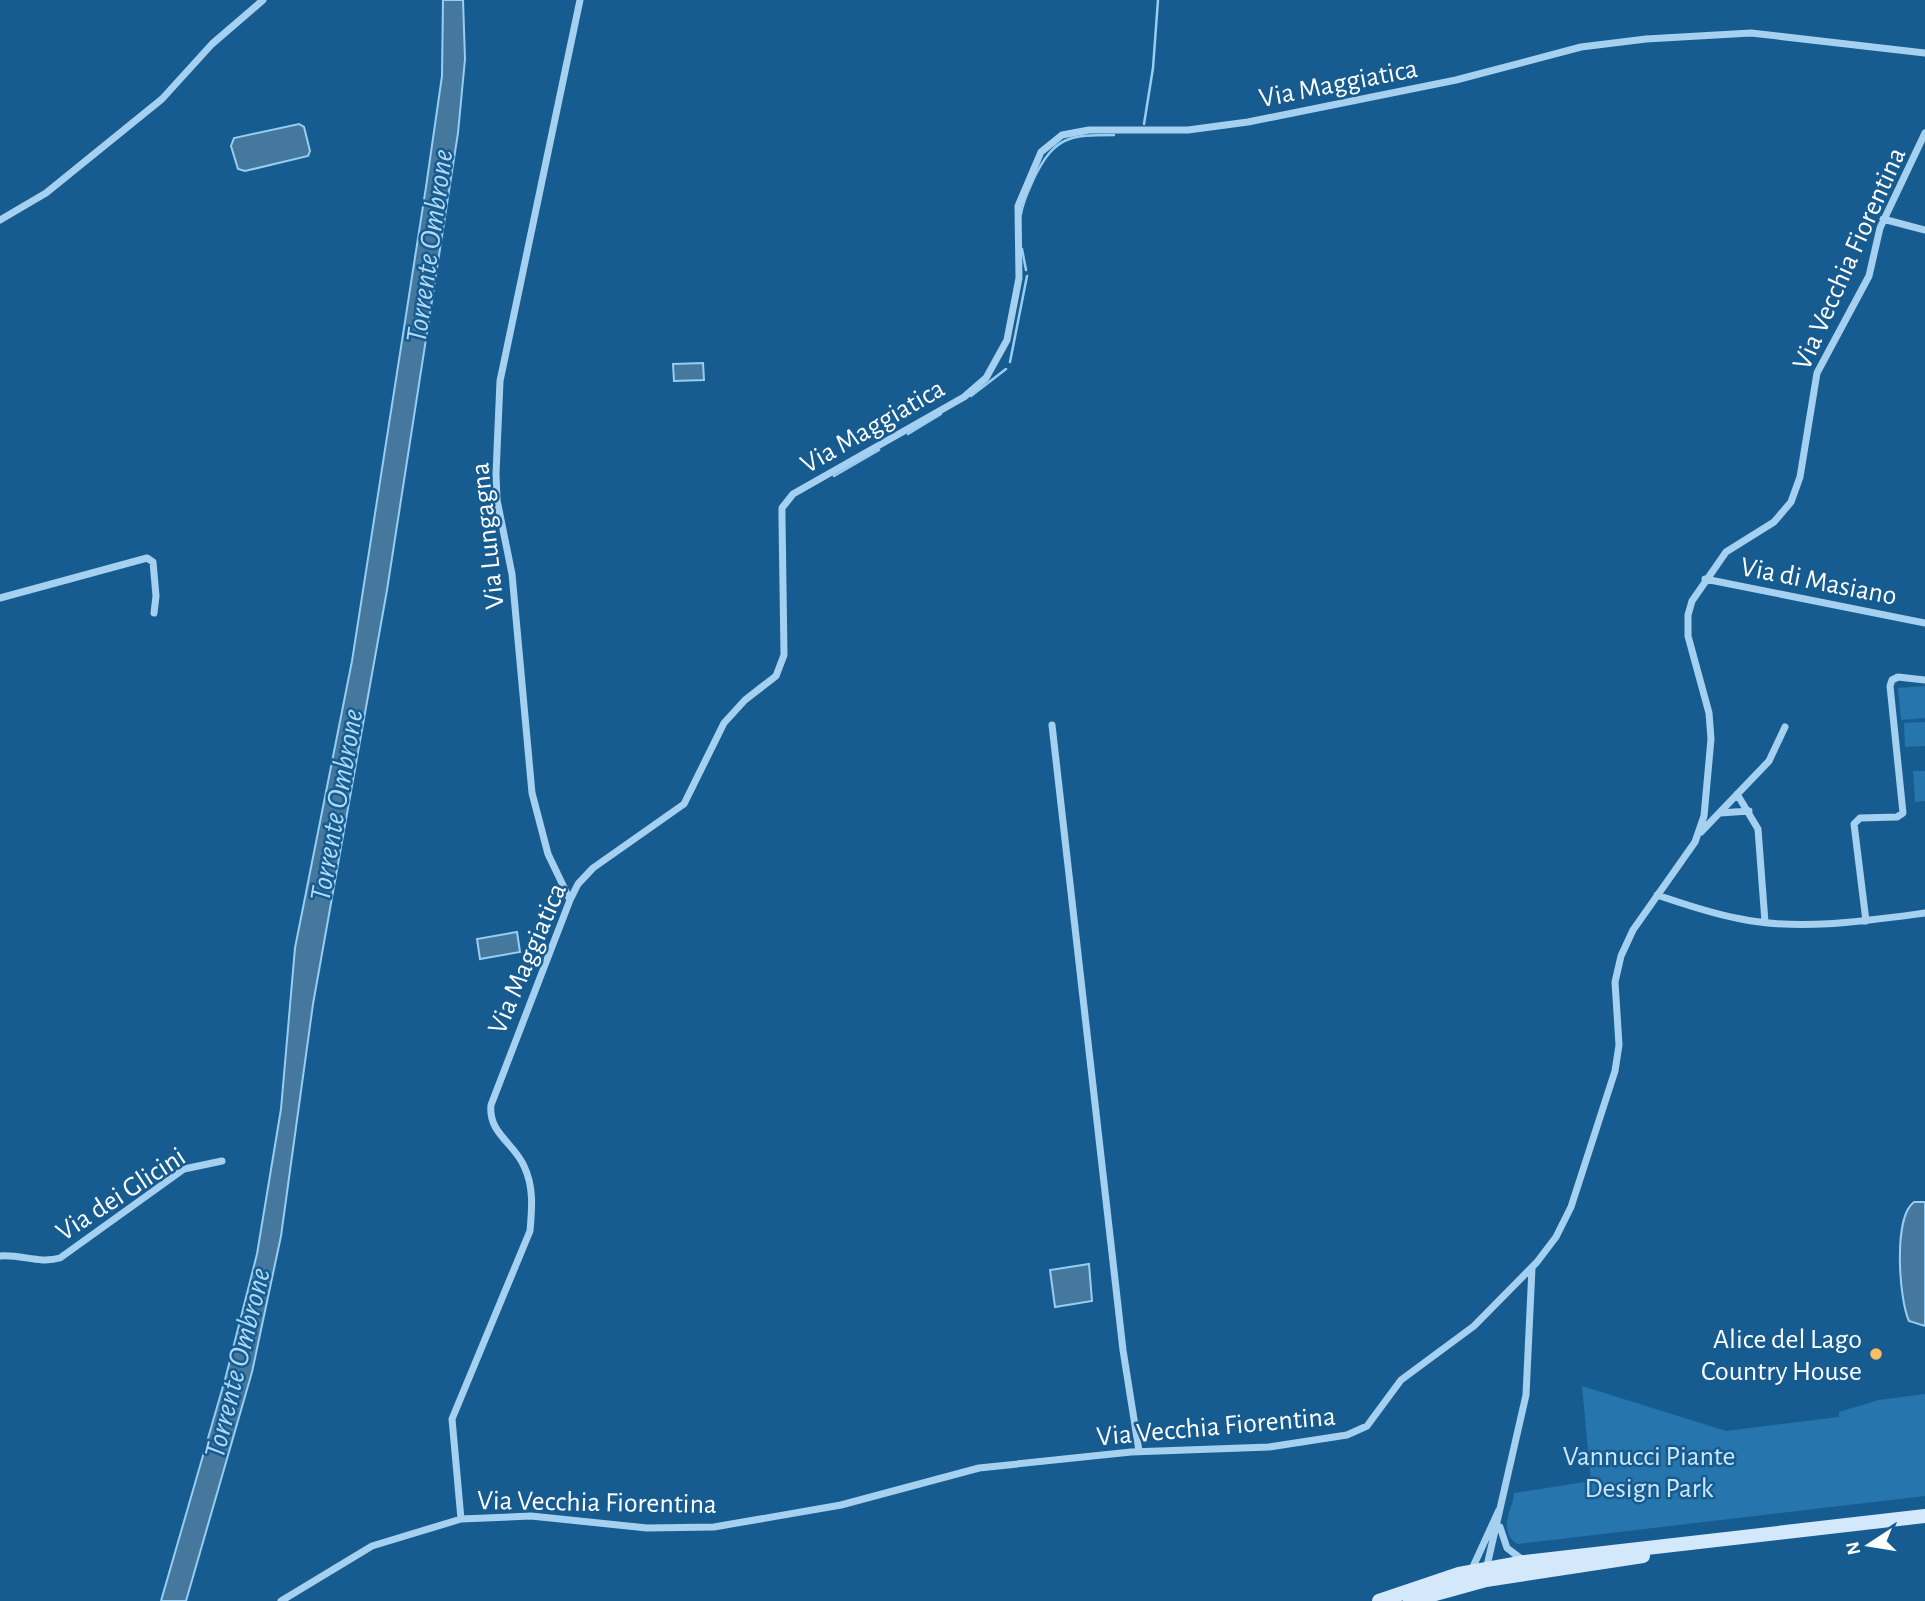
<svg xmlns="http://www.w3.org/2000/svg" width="1925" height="1601" font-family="'Alegreya Sans',sans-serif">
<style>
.green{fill:#2775ad}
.water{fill:#46779c;stroke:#97cdf2;stroke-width:2}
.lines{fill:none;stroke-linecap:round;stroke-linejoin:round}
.stream{stroke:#97cdf2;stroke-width:2.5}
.minor{stroke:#a5d0f0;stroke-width:7}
.secondary{stroke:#d3e9fb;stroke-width:14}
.poi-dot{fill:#ffbe63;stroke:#175c90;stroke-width:2.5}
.labels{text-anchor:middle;stroke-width:5;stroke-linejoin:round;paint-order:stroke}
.street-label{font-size:28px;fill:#fff;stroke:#175c90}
.poi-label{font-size:28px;fill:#fff;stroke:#175c90;text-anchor:end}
.park-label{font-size:28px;fill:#cbe7fb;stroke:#175c90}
.water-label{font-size:30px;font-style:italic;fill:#b1daf7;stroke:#175c90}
</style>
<rect width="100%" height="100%" fill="#175c90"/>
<path class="green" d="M 1925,686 L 1925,718 L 1901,720 L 1898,688 Z
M 1925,722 L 1925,746 L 1905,747 L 1904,723 Z
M 1913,771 L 1925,771 L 1925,801 L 1915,802 Z
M 1582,1386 L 1726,1431 L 1839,1417 L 1839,1412 L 1879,1400 L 1925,1394 L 1925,1496 L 1517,1544 C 1496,1529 1514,1508 1514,1493 L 1591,1481 Z"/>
<path class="water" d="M 443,0 L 463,0 L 465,59 L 458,133 L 387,590 L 313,1004 L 281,1236 L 252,1372 L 186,1601 L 161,1601 L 226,1376 L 257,1254 L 281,1109 L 295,948 L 352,661 L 426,187 L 442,76 Z
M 299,124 L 304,127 L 310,151 L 308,156 L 245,171 L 238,169 L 231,146 L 234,138 Z
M 703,363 L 704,380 L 674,381 L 673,364 Z
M 517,932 L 520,952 L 480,959 L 477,939 Z
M 1914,1202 L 1925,1202 L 1925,1326 L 1909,1321 C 1899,1299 1893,1217 1914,1202 Z
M 1089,1264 L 1092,1301 L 1055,1307 L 1050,1270 Z"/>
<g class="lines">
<path class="stream" d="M 1144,124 L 1153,68 L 1158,0
M 1021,214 C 1023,201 1029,190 1034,178 C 1055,136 1069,135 1114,135
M 1022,249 L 1026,270
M 1010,362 L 1027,276
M 971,396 L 1006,369
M 908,434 L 941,414
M 834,476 L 879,450"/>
<path class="minor" d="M 1883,219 L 1925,230
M 0,220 L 46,193 L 162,99 L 212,44 L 263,0
M 1705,579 L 1925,623
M 0,598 L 147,558 L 153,562 L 156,596 L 154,613
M 1052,725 L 1123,1350 L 1139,1451
M 1737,794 L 1758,829 L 1765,922
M 1720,813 L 1749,811
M 1701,832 L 1769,761 L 1785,727
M 1657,895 C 1684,904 1712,914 1741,919 C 1800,931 1866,921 1925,913
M 570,900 L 548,854 L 532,793 L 512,574 L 497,500 L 496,474 L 500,381 L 580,0
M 1866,921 L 1854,824 L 1860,818 L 1897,817 L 1903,813 L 1890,686 L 1892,680 L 1898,677 L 1925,680
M 0,1256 C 21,1254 39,1264 60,1258 L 184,1169 L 222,1161
M 461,1519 L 452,1419 L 530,1231 C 532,1208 534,1187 524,1166 C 514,1143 488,1133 491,1105 L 570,900 L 578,884 L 593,868 L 684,804 L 724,723 L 745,700 L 776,676 L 784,655 L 782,518 L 782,508 L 793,494 L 964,397 L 986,378 L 1007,340 L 1019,278 L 1018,206 L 1041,152 L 1062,135 L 1089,130 L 1188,130 L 1248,122 L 1456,80 L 1581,47 L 1646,39 L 1751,33 L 1925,53
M 1500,1527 L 1507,1548 L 1524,1561
M 1472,1569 L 1499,1510
M 1486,1570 L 1526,1395 L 1532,1268
M 281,1601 L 372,1546 L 461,1519 L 531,1516 L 647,1528 L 714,1527 L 841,1505 L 979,1468 L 1131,1452 L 1269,1447 L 1347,1435 L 1367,1426 L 1401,1380 L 1474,1326 L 1537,1262 L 1556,1237 L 1571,1207 L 1615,1071 L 1619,1045 L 1615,982 L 1621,956 L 1633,930 L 1695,842 L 1704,816 L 1711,739 L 1709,713 L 1688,636 L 1688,615 L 1692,601 L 1726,552 L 1774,522 L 1791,502 L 1800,477 L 1817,373 L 1869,276 L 1880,228 L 1925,133"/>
<path class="secondary" d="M 1379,1601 L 1459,1574 L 1525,1562 L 1925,1516
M 1410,1601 L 1486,1580 L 1643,1556"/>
</g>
<circle class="poi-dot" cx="1876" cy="1354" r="7"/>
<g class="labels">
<g class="street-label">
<text transform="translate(1338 82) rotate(-11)" y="10">Via Maggiatica</text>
<text transform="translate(1848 258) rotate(-66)" y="10">Via Vecchia Fiorentina</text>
<text transform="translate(872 425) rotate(-30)" y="10">Via Maggiatica</text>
<text transform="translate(486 536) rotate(-96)" y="10">Via Lungagna</text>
<text transform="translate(1819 580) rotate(11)" y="10">Via di Masiano</text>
<text transform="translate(526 958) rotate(-67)" y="10">Via Maggiatica</text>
<text transform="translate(120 1193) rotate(-33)" y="10">Via dei Glicini</text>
<text transform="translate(1216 1425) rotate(-5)" y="10">Via Vecchia Fiorentina</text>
<text transform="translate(597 1501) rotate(1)" y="10">Via Vecchia Fiorentina</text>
</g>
<g class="poi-label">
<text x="1862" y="1348">Alice del Lago<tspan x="1862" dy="32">Country House</tspan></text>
</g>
<g class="park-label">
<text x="1649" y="1465">Vannucci Piante<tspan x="1649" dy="32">Design Park</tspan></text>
</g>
<g class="water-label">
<text transform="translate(429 246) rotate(-82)" y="10">Torrente Ombrone</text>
<text transform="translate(336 805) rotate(-80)" y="10">Torrente Ombrone</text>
<text transform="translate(237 1363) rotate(-76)" y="10">Torrente Ombrone</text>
</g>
</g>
<g transform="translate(1869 1545) rotate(258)" stroke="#175c90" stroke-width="5" paint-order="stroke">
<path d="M0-5L12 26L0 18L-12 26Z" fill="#ffffff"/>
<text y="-10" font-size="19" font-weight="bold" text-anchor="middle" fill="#ffffff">N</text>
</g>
</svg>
